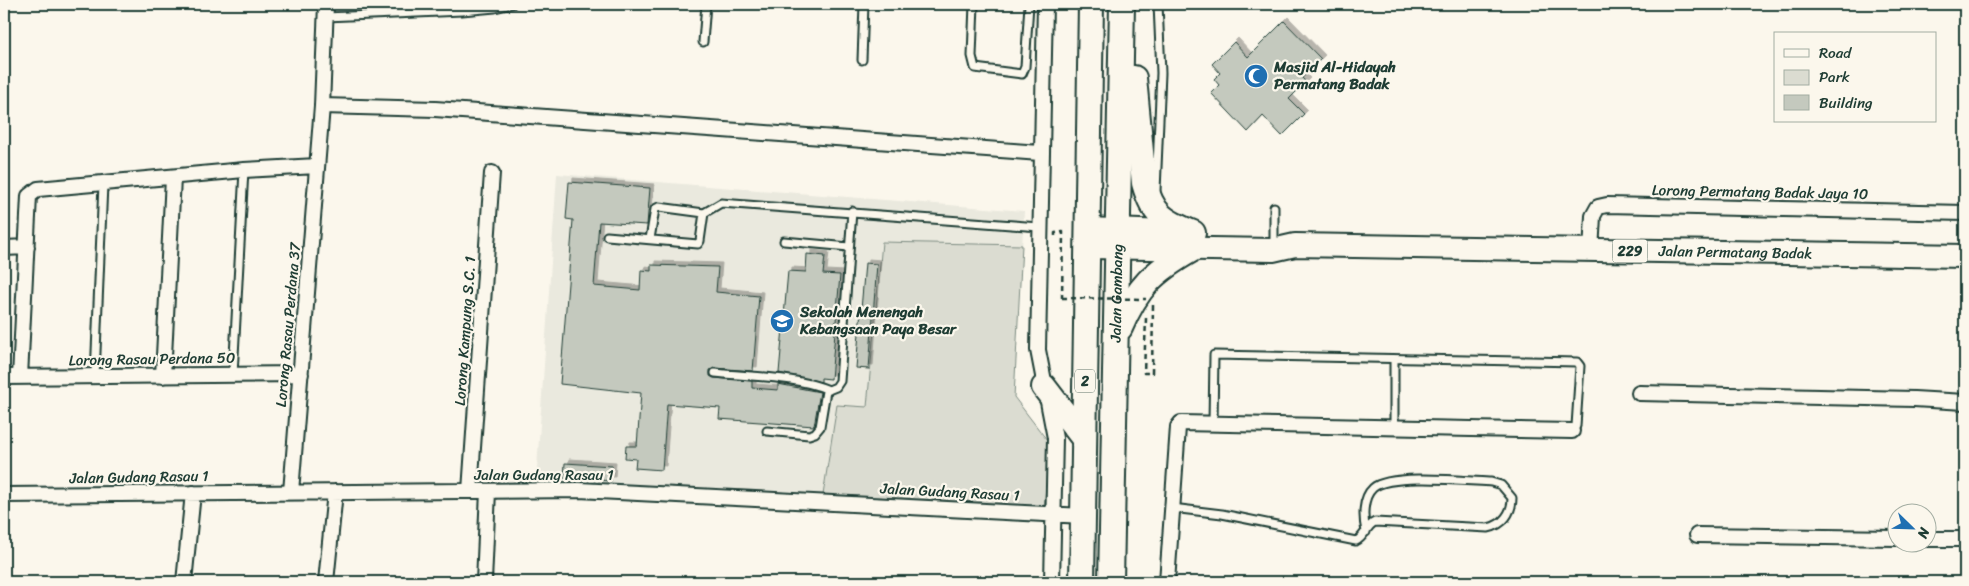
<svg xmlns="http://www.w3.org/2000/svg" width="1969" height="586" font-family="Sriracha,sans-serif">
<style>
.built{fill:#eae9de}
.green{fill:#dbdcd1;stroke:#7d8c82}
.building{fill:#c4c9be;stroke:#1f3d34;filter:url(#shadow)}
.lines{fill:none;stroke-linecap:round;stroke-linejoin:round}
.service-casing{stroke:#1f3d34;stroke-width:11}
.minor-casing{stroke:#1f3d34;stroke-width:18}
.primary-casing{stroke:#1f3d34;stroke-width:26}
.trunk-casing{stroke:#1f3d34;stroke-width:28}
.path{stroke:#1f3d34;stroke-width:2.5;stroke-dasharray:5 4;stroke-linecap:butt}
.service{stroke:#fbf7ec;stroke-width:7}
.minor{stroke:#fbf7ec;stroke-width:14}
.primary{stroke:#fbf7ec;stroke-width:22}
.trunk{stroke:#fbf7ec;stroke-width:24}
.path-bridge{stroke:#1f3d34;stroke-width:2.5;stroke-dasharray:5 4;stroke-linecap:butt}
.labels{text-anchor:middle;stroke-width:4.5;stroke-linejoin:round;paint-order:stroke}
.shield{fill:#fbf7ec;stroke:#61756b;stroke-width:1}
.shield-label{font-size:14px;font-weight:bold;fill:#1f3d34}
.poi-label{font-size:15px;font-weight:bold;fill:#1f3d34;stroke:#fbf7ec;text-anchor:start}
.street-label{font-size:15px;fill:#1f3d34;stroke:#fbf7ec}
</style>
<defs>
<filter id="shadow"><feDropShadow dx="4" dy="-4" stdDeviation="0" flood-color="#0004"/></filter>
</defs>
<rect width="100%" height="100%" fill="#fbf7ec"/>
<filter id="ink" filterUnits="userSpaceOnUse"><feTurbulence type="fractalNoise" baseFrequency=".02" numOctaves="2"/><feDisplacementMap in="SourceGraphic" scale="10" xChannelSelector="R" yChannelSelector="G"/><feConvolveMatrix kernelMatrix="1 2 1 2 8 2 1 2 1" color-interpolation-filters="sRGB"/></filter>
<g filter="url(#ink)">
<path class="built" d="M 557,174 L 1024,211 L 1014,397 L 1050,444 L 957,505 L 823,495 L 536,483 Z"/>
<path class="green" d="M 882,242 L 1022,245 L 1014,397 L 1050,444 L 1044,508 L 957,505 L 823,495 L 837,405 L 867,407 Z"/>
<path class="building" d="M 1284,21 L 1321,59 L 1302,78 L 1306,82 L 1289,99 L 1304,114 L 1282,136 L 1263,116 L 1248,132 L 1211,93 L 1219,85 L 1214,79 L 1220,73 L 1212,64 L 1234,42 L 1248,57 Z
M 569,182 L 650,188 L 647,225 L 599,222 L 594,286 L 640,290 L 641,270 L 651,271 L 651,265 L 718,267 L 716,292 L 759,296 L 753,371 L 715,368 L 710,370 L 710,376 L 714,378 L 752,381 L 752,388 L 778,390 L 778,384 L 820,392 L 814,426 L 719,419 L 720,408 L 667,404 L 662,470 L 635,468 L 636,459 L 625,458 L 626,446 L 637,446 L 641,393 L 560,384 L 573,220 L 566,219 Z
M 807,254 L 825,256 L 823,274 L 840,275 L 831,379 L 821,378 L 821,382 L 779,373 L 788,271 L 806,272 Z
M 865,263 L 877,264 L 869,369 L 856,368 Z
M 565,463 L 612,466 L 611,481 L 564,478 Z"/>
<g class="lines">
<g class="service-casing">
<path id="service" d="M 974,4 L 972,56 L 975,68 L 1022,74 L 1025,67 L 1029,4
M 326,17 L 462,11 L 495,8 L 512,4
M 703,42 L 706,4
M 862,60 L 864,4
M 1156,191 L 1161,73 L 1158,4
M 607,236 L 698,244 L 700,241 L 704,213 L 721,203 L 1039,227
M 650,239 L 655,209 L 659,207 L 704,213
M 784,241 L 849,247
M 1274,247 L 1274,207
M 715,373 C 751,377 795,376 829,390
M 233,375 L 244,170
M 95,376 L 103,184
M 1213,424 L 1214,355 L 1577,362 L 1580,366 L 1576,426 L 1572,431
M 1394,427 L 1394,359
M 767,431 L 809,435 L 815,433 L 820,427 L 826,391 L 836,387 L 840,381 L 852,211
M 1172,508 L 1222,514 L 1356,541 C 1365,537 1366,526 1375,522 L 1488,528 C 1503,525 1512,513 1512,498 L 1501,485 L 1491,482 C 1467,481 1390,473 1373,488 C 1362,498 1363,518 1366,532"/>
</g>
<g class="minor-casing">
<path id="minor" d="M 1045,4 L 1038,350 L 1055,438 L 1052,582
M 322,106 L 435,109 L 1040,153
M 4,248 L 27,247
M 1591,251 L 1593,216 L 1598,207 L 1607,205 L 1965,213
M 163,376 L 173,178
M 4,377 L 301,374
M 20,377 L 29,196 L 38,189 L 244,170 L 317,166
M 1639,393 L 1914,399 L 1965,402
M 470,491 L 492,173
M 291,492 L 322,106 L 326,4
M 4,495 L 579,490 L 1084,516
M 1697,535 L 1896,538
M 1926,539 L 1965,539
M 184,582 L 193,493
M 326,582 L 335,492
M 484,582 L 488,491
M 1167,582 L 1178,427 L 1181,423 L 1572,431"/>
</g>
<g class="primary-casing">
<g id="primary">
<path d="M 1087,229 L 1193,233"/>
<path id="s1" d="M 1087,247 L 1273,250 L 1295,245 L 1965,256"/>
</g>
</g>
<g class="trunk-casing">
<g id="trunk">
<path d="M 1134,78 L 1144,183 C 1153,215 1163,221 1193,233"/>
<path d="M 1120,328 C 1137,287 1154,271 1193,249"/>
<path d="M 1044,387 L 1084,439"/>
<path d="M 1082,582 L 1091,4"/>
<path id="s2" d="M 1111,582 L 1122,4"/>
</g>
</g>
<path class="path" d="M 1055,236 L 1055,233 L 1063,232 L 1062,298
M 1146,318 L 1144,373 L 1152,373 L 1153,305"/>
<use href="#service" class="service"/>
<use href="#minor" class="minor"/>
<use href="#primary" class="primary"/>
<use href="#trunk" class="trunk"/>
<path class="path-bridge" d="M 1062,298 L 1146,299"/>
</g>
</g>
<defs>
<g id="mosque-disc" transform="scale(1.25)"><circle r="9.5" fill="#1f6fb2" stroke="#fbf7ec"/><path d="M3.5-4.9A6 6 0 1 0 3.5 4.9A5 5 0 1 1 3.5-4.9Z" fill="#fff"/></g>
<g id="school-disc" transform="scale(1.25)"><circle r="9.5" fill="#1f6fb2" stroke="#fbf7ec"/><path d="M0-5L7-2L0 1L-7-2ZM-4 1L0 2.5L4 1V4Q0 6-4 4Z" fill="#fff"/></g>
</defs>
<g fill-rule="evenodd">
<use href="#mosque-disc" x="1256" y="76"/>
<use href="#school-disc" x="782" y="321"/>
</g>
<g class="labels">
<g class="shield">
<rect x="1612.5" y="239.5" width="35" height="23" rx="4"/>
<rect x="1075" y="369.5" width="20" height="23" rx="4"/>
</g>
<g class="shield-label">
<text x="1630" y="256">229</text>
<text x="1085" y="386">2</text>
</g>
<g class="poi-label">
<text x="1274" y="72">Masjid Al-Hidayah<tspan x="1274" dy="17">Permatang Badak</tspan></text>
<text x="800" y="317">Sekolah Menengah<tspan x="800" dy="17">Kebangsaan Paya Besar</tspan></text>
</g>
<g class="street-label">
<text transform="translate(1760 192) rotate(1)" y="5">Lorong Permatang Badak Jaya 10</text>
<text dy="5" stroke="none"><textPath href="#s1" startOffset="649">Jalan Permatang Badak</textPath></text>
<text dy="5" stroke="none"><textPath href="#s2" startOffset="289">Jalan Gambang</textPath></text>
<text transform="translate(288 325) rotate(-85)" y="5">Lorong Rasau Perdana 37</text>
<text transform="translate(465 331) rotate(-86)" y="5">Lorong Kampung S.C. 1</text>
<text transform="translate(152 359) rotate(-1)" y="5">Lorong Rasau Perdana 50</text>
<text x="544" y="480">Jalan Gudang Rasau 1</text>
<text transform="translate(139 477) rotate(-1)" y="5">Jalan Gudang Rasau 1</text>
<text transform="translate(950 492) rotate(3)" y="5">Jalan Gudang Rasau 1</text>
</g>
</g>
<rect width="1969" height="586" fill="none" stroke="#fbf7ec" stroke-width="20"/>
<rect x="10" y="10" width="1949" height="566" fill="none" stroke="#1f3d34" stroke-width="2" filter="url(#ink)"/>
<rect x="1774" y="32" width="162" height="90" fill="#fbf7ec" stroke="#a3ada2"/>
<rect x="1784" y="49" width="25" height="8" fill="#fbf7ec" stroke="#a3ada2"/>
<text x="1819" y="58" font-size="15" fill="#1f3d34">Road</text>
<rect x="1784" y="70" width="25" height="15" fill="#dbdcd1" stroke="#a3ada2"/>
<text x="1819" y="82" font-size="15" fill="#1f3d34">Park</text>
<rect x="1784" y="95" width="25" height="15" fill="#c4c9be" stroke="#a3ada2"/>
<text x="1819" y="108" font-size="15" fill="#1f3d34">Building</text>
<g transform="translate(1912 528) rotate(113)"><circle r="24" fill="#fbf7ec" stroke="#a3ada2"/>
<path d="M0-4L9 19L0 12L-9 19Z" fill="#1f6fb2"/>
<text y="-8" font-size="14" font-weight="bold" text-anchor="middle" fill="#1f3d34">N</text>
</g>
</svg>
